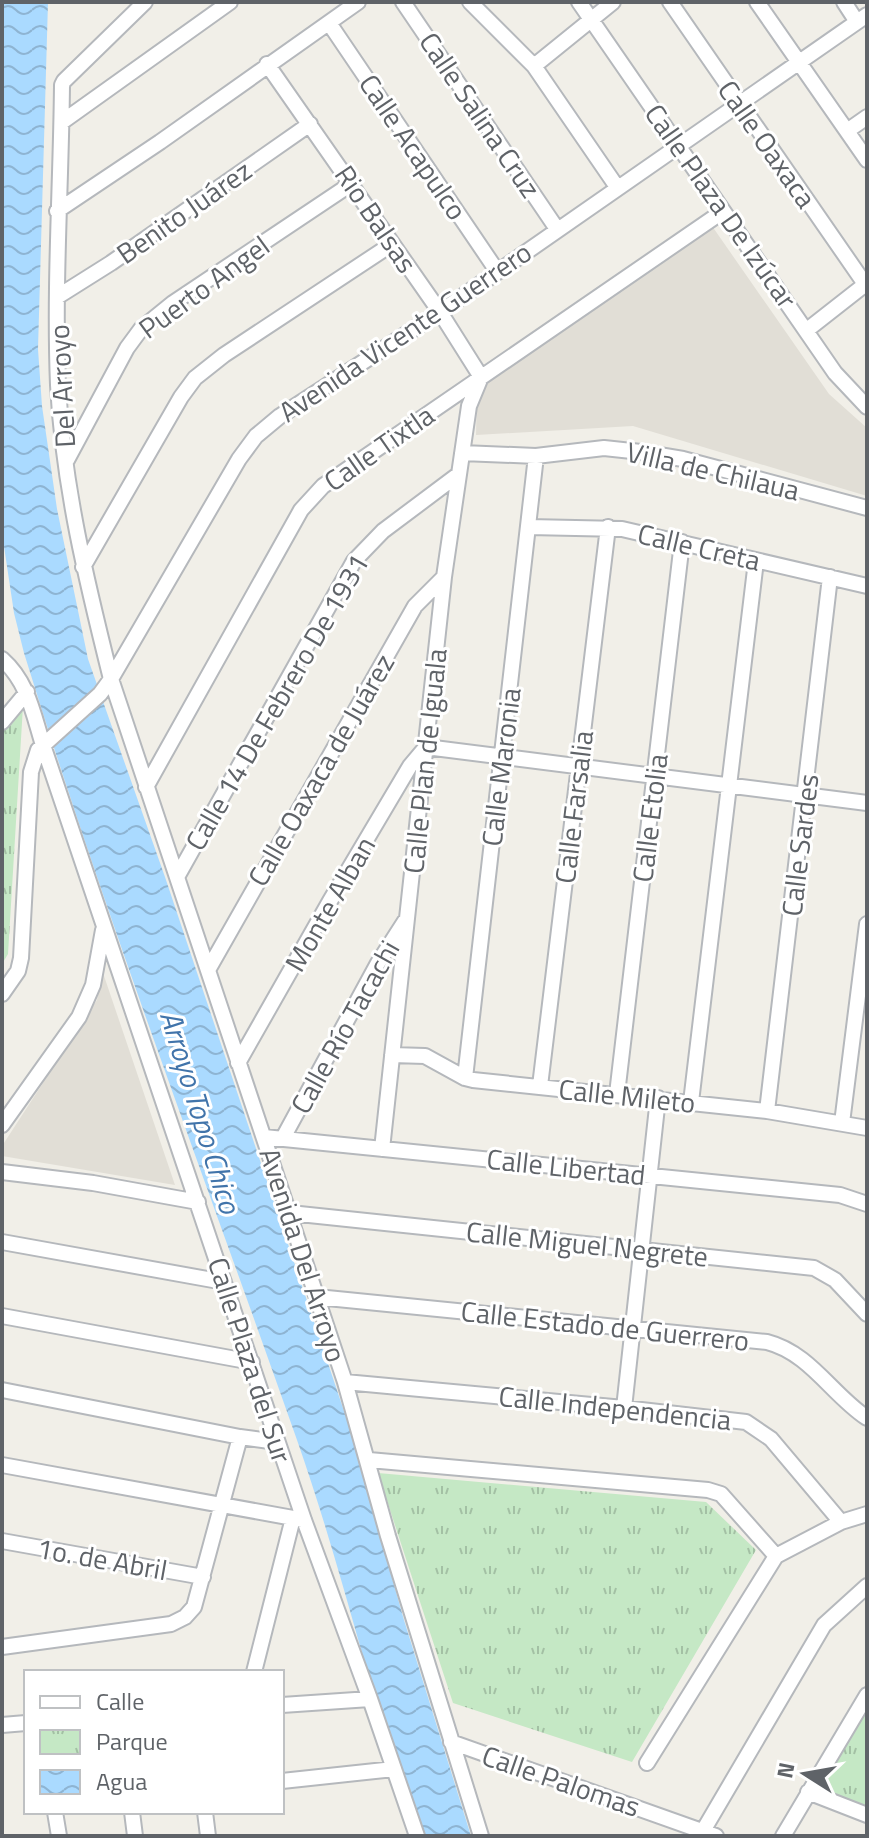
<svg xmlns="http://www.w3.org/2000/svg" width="869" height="1838" font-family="'Titillium Web',sans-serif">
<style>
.education{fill:#e1ded6}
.park{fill:url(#park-tufts)}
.water{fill:url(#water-waves)}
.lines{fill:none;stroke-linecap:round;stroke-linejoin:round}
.minor-casing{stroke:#b5b8bc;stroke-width:18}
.minor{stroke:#fff;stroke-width:14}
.labels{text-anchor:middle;stroke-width:6;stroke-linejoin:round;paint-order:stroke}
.street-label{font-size:28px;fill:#5f6368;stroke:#fff}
.water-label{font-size:30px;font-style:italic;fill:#4174aa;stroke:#fff}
</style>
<defs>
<pattern id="park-tufts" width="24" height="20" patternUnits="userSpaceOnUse" patternTransform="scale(2)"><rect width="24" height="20" fill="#c5e8c5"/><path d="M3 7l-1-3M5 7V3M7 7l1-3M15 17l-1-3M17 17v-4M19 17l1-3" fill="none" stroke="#a3c0a4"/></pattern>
<pattern id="water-waves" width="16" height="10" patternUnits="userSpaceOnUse" patternTransform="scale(2)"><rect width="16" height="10" fill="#aadaff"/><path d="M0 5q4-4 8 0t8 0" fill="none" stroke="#8eb4d2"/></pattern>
</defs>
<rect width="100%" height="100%" fill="#f1efe8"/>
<path class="education" d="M 712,226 L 829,394 L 867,428 L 867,496 L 633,426 L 476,435 L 477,390 Z
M 102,970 L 175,1185 L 2,1156 L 2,1146 L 97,1000 Z"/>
<path class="park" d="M 23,706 L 8,954 L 2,964 L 2,729 Z
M 378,1473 L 706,1502 L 756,1550 L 632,1762 L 453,1703 Z
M 867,1704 L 867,1809 L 817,1787 Z"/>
<path class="water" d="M 2,2 L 48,2 L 38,349 L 42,406 L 57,509 L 88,659 L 165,877 L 349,1426 L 404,1620 L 471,1836 L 417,1836 C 373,1705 343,1571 297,1440 C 205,1178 106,919 24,653 L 14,613 L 2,533 Z"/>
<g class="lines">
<g class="minor-casing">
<path id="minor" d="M 145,2 L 64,81 L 62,85 C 61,185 54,285 58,385 C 63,485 87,583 111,679 L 345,1382 L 388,1536 L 481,1836
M 403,2 L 557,229
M 470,2 L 534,66 L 617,187
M 579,2 L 835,373 L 867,407
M 670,2 L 867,287
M 757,2 L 867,160
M 844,2 L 857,22
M 329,23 L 497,271
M 267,64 L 440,312 L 481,377 L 469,406 L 444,577 L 382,1149
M 534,66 L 613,2
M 62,122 L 230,2
M 847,131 L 867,117
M 57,211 L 160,142 L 358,2
M 57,297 L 111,263 L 310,124
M 807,330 L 867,283
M 462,453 L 536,456 L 604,448 L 641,452 L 683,459 L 867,508
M 67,460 L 127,348 L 141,329 L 173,303 L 351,184
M 529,527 L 622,529 L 867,586
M 83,567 L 181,397 L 195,378 L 224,355 L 392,244
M 2,659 C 28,682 33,713 43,745 L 304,1520 L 370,1699 L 417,1836
M 2,722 L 27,692
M 146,787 L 301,510 L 323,486 L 722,212
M 177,877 L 354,561 L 383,531 L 459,474
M 208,970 L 415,606 L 444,577
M 2,994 L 18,971 L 21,958 L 31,772 L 38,750 L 100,694 L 111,679 L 239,459 L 256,436 L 280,416 L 440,312 L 867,15
M 392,1055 L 425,1056 L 465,1078 L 473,1080 L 767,1111 L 867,1128
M 238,1063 L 330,901 L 410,766 L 426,747 L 867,803
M 465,1078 L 536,456
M 540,1086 L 608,527
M 617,1094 L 682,542
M 691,1102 L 756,561
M 767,1111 L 830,577
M 842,1123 L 867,924
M 2,1125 L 79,1017 L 93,985 L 103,930
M 264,1137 L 840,1195 L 867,1204
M 283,1138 L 378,963 L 405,921
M 2,1172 L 93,1183 L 198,1202
M 290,1213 L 814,1268 L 835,1280 L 867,1314
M 2,1242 L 224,1282
M 317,1297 L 767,1342 C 810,1353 832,1395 867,1418
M 2,1316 L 252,1362
M 345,1382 L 624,1408 L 746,1422 L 771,1439 L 841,1522
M 2,1390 L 240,1437 L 277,1442
M 624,1408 L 658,1098
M 369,1460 L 708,1490 L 721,1494 L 776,1556
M 2,1465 L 304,1520
M 2,1541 L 203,1577
M 2,1647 L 171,1624 L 185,1617 L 194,1607 L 240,1437
M 254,1672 L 293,1518
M 282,1705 L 370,1699
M 2,1725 L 26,1723
M 451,1742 L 716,1836
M 647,1763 L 776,1556 L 841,1522 L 867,1514
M 282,1781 L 394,1769
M 808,1792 L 867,1815
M 55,1812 L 59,1836
M 132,1812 L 135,1836
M 205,1812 L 208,1836
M 700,1836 L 824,1625 L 867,1586
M 783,1836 L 867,1695"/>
</g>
<use href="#minor" class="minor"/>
</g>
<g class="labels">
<g class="street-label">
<text transform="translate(480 115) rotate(56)" y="10">Calle Salina Cruz</text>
<text transform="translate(767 144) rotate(55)" y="10">Calle Oaxaca</text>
<text transform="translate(413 147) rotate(56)" y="10">Calle Acapulco</text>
<text transform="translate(721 206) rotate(55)" y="10">Calle Plaza De Izúcar</text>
<text transform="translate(184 212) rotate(-35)" y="10">Benito Juárez</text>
<text transform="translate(376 219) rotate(56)" y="10">Rio Balsas</text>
<text transform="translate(204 287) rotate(-36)" y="10">Puerto Angel</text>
<text transform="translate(405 332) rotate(-34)" y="10">Avenida Vicente Guerrero</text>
<text transform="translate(62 386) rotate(-93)" y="10">Del Arroyo</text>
<text transform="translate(379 448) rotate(-35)" y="10">Calle Tixtla</text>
<text transform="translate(713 471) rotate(13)" y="10">Villa de Chilaua</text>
<text transform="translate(699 547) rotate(13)" y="10">Calle Creta</text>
<text transform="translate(277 702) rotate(-60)" y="10">Calle 14 De Febrero De 1931</text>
<text transform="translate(425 761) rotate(-84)" y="10">Calle Plan de Iguala</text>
<text transform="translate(501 767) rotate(-83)" y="10">Calle Maronia</text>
<text transform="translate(321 770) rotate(-60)" y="10">Calle Oaxaca de Juárez</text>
<text transform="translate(574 807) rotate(-83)" y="10">Calle Farsalia</text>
<text transform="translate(650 818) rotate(-83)" y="10">Calle Etolia</text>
<text transform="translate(800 845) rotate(-83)" y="10">Calle Sardes</text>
<text transform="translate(330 904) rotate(-60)" y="10">Monte Alban</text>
<text transform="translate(345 1027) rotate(-61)" y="10">Calle Río Tacachi</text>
<text transform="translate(627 1096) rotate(6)" y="10">Calle Mileto</text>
<text transform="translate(566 1167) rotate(6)" y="10">Calle Libertad</text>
<text transform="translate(587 1244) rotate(6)" y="10">Calle Miguel Negrete</text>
<text transform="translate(303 1255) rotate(72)" y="10">Avenida Del Arroyo</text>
<text transform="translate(605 1326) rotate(6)" y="10">Calle Estado de Guerrero</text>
<text transform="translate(250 1360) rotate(72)" y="10">Calle Plaza del Sur</text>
<text transform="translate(615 1408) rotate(6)" y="10">Calle Independencia</text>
<text transform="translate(102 1559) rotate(10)" y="10">1o. de Abril</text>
<text transform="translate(561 1781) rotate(19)" y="10">Calle Palomas</text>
</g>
<g class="water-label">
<text transform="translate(200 1112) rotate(73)" y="10">Arroyo Topo Chico</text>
</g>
</g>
<rect width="869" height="1838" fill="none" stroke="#5f6368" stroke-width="8"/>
<rect x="24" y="1670" width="260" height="144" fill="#ffffff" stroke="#bfc1c3" stroke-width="2"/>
<rect x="40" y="1696" width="40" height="12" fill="#ffffff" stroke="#bfc1c3" stroke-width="2"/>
<text x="96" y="1710" font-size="24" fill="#5f6368">Calle</text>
<rect x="40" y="1730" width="40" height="24" fill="url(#park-tufts)" stroke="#bfc1c3" stroke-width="2"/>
<text x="96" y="1750" font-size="24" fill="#5f6368">Parque</text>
<rect x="40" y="1770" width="40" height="24" fill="url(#water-waves)" stroke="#bfc1c3" stroke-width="2"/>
<text x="96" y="1790" font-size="24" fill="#5f6368">Agua</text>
<g transform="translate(805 1774) rotate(281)" stroke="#ffffff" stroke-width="6" paint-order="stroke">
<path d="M0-6L14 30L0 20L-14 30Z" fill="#5f6368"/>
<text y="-12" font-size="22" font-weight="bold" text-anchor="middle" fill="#5f6368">N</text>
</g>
</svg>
